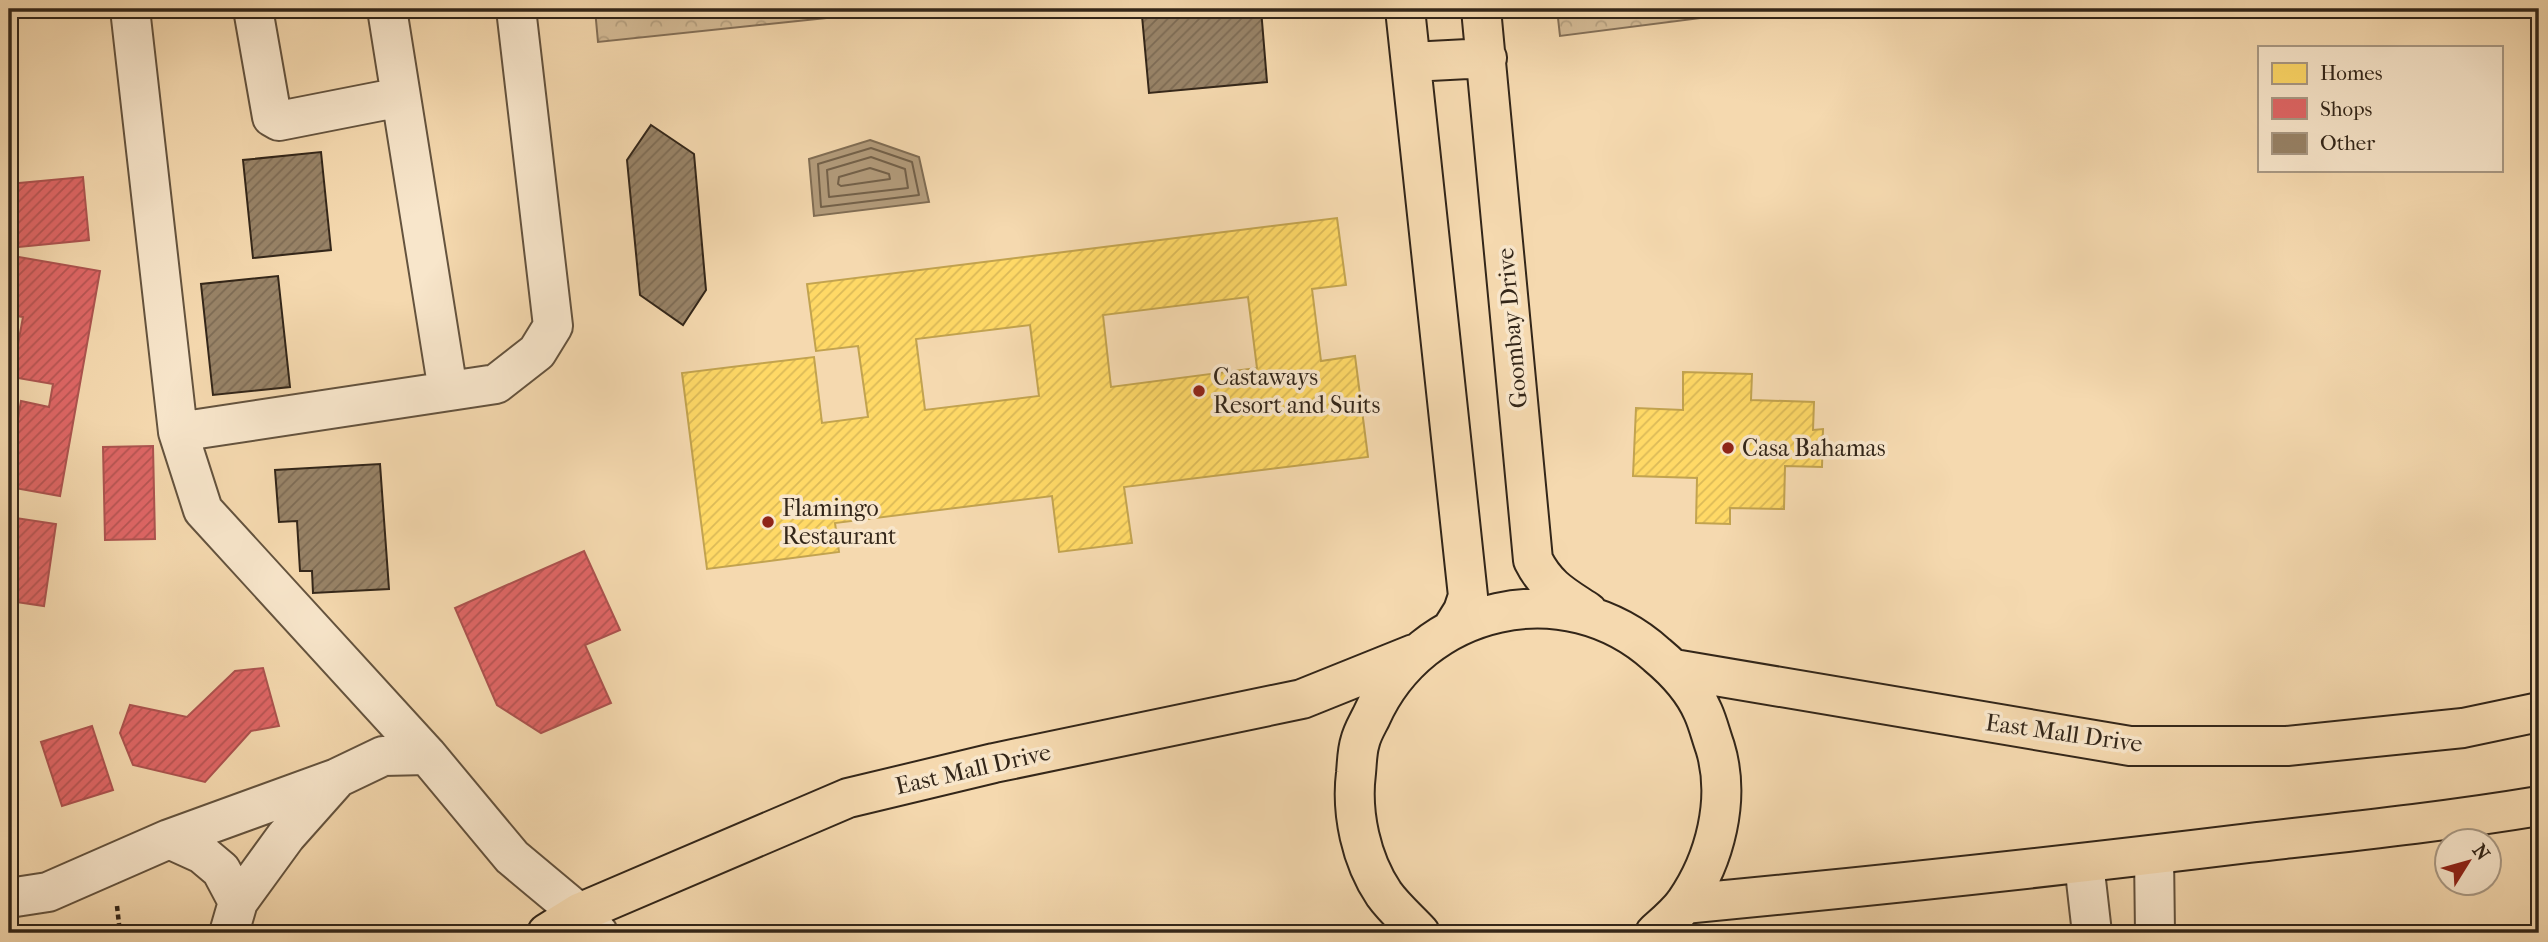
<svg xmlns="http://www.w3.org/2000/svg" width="2548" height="942" font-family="'IM FELL French Canon',serif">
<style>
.forest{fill:url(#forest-crowns);stroke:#847058;stroke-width:2}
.water{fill:#b39c7c;stroke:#806d54;stroke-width:2}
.homes{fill:url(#homes-hatch);stroke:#c2a34f;stroke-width:2;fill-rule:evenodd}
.shops{fill:url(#shops-hatch);stroke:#ac534f;stroke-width:2}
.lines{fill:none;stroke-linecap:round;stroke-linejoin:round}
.shore{stroke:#73614a;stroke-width:2}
.building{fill:url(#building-hatch);stroke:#332619;stroke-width:2}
.minor-casing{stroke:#64533e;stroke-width:42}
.major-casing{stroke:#332619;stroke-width:42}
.path{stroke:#332619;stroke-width:4.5;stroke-dasharray:5 3.5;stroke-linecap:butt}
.minor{stroke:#f8e6cb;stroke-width:38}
.major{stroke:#f5d9af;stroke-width:38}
.poi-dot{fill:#8f2418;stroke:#f8e6cb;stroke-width:2.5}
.labels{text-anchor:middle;stroke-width:7;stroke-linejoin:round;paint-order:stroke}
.street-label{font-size:24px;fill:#332619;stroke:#f8e6cb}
.poi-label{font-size:24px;fill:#332619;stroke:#f8e6cb;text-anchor:start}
</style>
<defs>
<pattern id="forest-crowns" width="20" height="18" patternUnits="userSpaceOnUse" patternTransform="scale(1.75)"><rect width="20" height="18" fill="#d4bb96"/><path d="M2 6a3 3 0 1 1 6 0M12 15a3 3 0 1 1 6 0" fill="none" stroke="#b6a181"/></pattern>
<pattern id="homes-hatch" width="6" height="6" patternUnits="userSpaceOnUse" patternTransform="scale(1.75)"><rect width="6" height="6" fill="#ffd966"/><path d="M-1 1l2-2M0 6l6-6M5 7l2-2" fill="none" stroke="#dbba58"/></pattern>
<pattern id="shops-hatch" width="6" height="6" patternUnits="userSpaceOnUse" patternTransform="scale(1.75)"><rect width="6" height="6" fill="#e06666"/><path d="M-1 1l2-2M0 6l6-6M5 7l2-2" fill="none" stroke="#b65453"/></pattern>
<pattern id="building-hatch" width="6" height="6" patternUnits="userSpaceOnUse" patternTransform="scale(1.75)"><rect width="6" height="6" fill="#988367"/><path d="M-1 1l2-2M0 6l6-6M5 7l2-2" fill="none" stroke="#7d6b54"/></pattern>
</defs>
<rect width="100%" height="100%" fill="#f5d9af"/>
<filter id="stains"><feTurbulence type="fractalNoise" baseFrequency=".00286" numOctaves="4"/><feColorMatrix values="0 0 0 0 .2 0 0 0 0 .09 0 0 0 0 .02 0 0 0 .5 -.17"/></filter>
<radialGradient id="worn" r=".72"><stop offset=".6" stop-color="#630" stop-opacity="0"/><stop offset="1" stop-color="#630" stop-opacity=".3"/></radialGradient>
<path class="forest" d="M 595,9 L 913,9 L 598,42 Z
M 1557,9 L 1771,9 L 1560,36 Z"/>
<path class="water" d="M 870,140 L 919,157 L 929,202 L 814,216 L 809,159 Z"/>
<path class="homes" d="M 1337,218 L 1346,285 L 1312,289 L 1321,361 L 1355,356 L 1368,457 L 1124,487 L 1132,543 L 1059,552 L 1052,496 L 835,523 L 839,552 L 707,569 L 682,373 L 814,357 L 822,423 L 868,417 L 858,346 L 816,351 L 807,284 ZM 1248,297 L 1257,368 L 1111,387 L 1103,315 ZM 1030,325 L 1039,396 L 925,410 L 916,339 Z
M 1683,372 L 1752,374 L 1751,400 L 1814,402 L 1813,430 L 1823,429 L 1822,467 L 1785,466 L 1784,509 L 1730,508 L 1730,524 L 1696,523 L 1697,478 L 1633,476 L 1636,408 L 1683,410 Z"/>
<path class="shops" d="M 9,9 L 53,9 L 9,14 Z
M 83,177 L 89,240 L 9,248 L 9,184 Z
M 13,256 L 100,271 L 60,496 L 9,487 L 9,471 L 21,401 L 49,407 L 53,384 L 12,377 L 23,317 L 9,315 L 9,281 Z
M 153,446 L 155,539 L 105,540 L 103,447 Z
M 9,517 L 56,524 L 44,606 L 9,601 Z
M 584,551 L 620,630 L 585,645 L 611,703 L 541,733 L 497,705 L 455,608 Z
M 263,668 L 279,726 L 251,731 L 205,782 L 133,765 L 120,733 L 130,705 L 187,717 L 235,671 Z
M 92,726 L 113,790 L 62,806 L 41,742 Z"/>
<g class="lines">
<path class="shore" d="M 871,148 L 912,162 L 919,195 L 821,207 L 818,164 Z
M 871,157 L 905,169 L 908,188 L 829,197 L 827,170 Z
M 870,168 L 889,174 L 890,179 L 841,186 L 838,184 L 839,177 Z"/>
</g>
<path class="building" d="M 1226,9 L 1261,9 L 1267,82 L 1149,93 L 1142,16 Z
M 651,125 L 694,154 L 706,290 L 683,325 L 640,295 L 627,160 Z
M 321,152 L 331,250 L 253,258 L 243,160 Z
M 278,276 L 290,387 L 213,395 L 201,284 Z
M 380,464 L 389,589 L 313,593 L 312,571 L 300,571 L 297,521 L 279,522 L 275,470 Z"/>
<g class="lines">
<g class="minor-casing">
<path id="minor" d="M 130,9 L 178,432 L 203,510 L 427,755 L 512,857 L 579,913 L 598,933
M 253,9 L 272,117 L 279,121 L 401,97
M 387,9 L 448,391
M 178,432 L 496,384 L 537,352 L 553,326 L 516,9
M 169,839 L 202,854 L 221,870 L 238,902
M 2154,855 L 2155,933
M 2084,863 L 2092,933
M 9,898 L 48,892 L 169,839 L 337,778 L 383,756 L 427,755
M 229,933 L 238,902 L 286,836 L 334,782"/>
</g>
<g class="major-casing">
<path id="major" d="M 1405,9 L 1468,596 L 1463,611 L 1453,627
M 1481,9 L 1533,560 C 1547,588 1564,596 1588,612
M 1411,62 L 1487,58
M 1674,669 L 2130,746 L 2287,746 L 2463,728 L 2539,712
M 1684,904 C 1873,886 2061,866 2249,843 C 2346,832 2443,822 2539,806
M 547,933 L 579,913 L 848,798 L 994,763 L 1302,699 L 1414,654
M 1420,933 C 1409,921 1394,908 1384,894 C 1361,860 1351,813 1356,773 C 1357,763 1357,751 1360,742 C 1362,733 1367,725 1371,717 C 1421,605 1565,572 1657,655 C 1675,670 1694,691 1703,712 C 1708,723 1711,736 1715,747 C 1731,799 1715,860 1685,903 C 1677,914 1665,924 1655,933"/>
</g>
<path class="path" d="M 117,906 L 120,933"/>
<use href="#minor" class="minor"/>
<use href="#major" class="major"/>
</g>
<g class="poi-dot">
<circle cx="1199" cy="391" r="7"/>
<circle cx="1728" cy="448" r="7"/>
<circle cx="768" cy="522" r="7"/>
</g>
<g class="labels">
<g class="street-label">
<text transform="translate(1512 328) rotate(-95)" y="8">Goombay Drive</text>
<text transform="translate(2064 733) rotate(8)" y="8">East Mall Drive</text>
<text transform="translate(973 769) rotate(-13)" y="8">East Mall Drive</text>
</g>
<g class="poi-label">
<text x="1213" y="385">Castaways<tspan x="1213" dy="28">Resort and Suits</tspan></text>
<text x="1742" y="456">Casa Bahamas</text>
<text x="782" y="516">Flamingo<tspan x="782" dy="28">Restaurant</tspan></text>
</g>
</g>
<rect width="2548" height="942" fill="none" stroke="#f5d9af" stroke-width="35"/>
<rect x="10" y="10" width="2527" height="921" fill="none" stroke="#332619" stroke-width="3.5"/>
<rect x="18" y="18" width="2513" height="907" fill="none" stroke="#332619" stroke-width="2"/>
<rect x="2258" y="46" width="245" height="126" fill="#f8e6cb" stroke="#a99984" stroke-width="2"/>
<rect x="2272" y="63" width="35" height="21" fill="#ffd966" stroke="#a99984" stroke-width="2"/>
<text x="2320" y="80" font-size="21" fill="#332619">Homes</text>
<rect x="2272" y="98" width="35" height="21" fill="#e06666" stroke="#a99984" stroke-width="2"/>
<text x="2320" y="116" font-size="21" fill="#332619">Shops</text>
<rect x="2272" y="133" width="35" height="21" fill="#988367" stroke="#a99984" stroke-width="2"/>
<text x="2320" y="150" font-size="21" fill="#332619">Other</text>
<g transform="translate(2468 862) rotate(53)"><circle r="33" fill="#f8e6cb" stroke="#a99984" stroke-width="2"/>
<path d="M0-5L12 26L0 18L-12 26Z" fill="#8f2418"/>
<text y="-10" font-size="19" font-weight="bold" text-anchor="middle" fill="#332619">N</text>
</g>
<rect width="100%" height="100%" filter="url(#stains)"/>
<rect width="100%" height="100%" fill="url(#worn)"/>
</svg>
